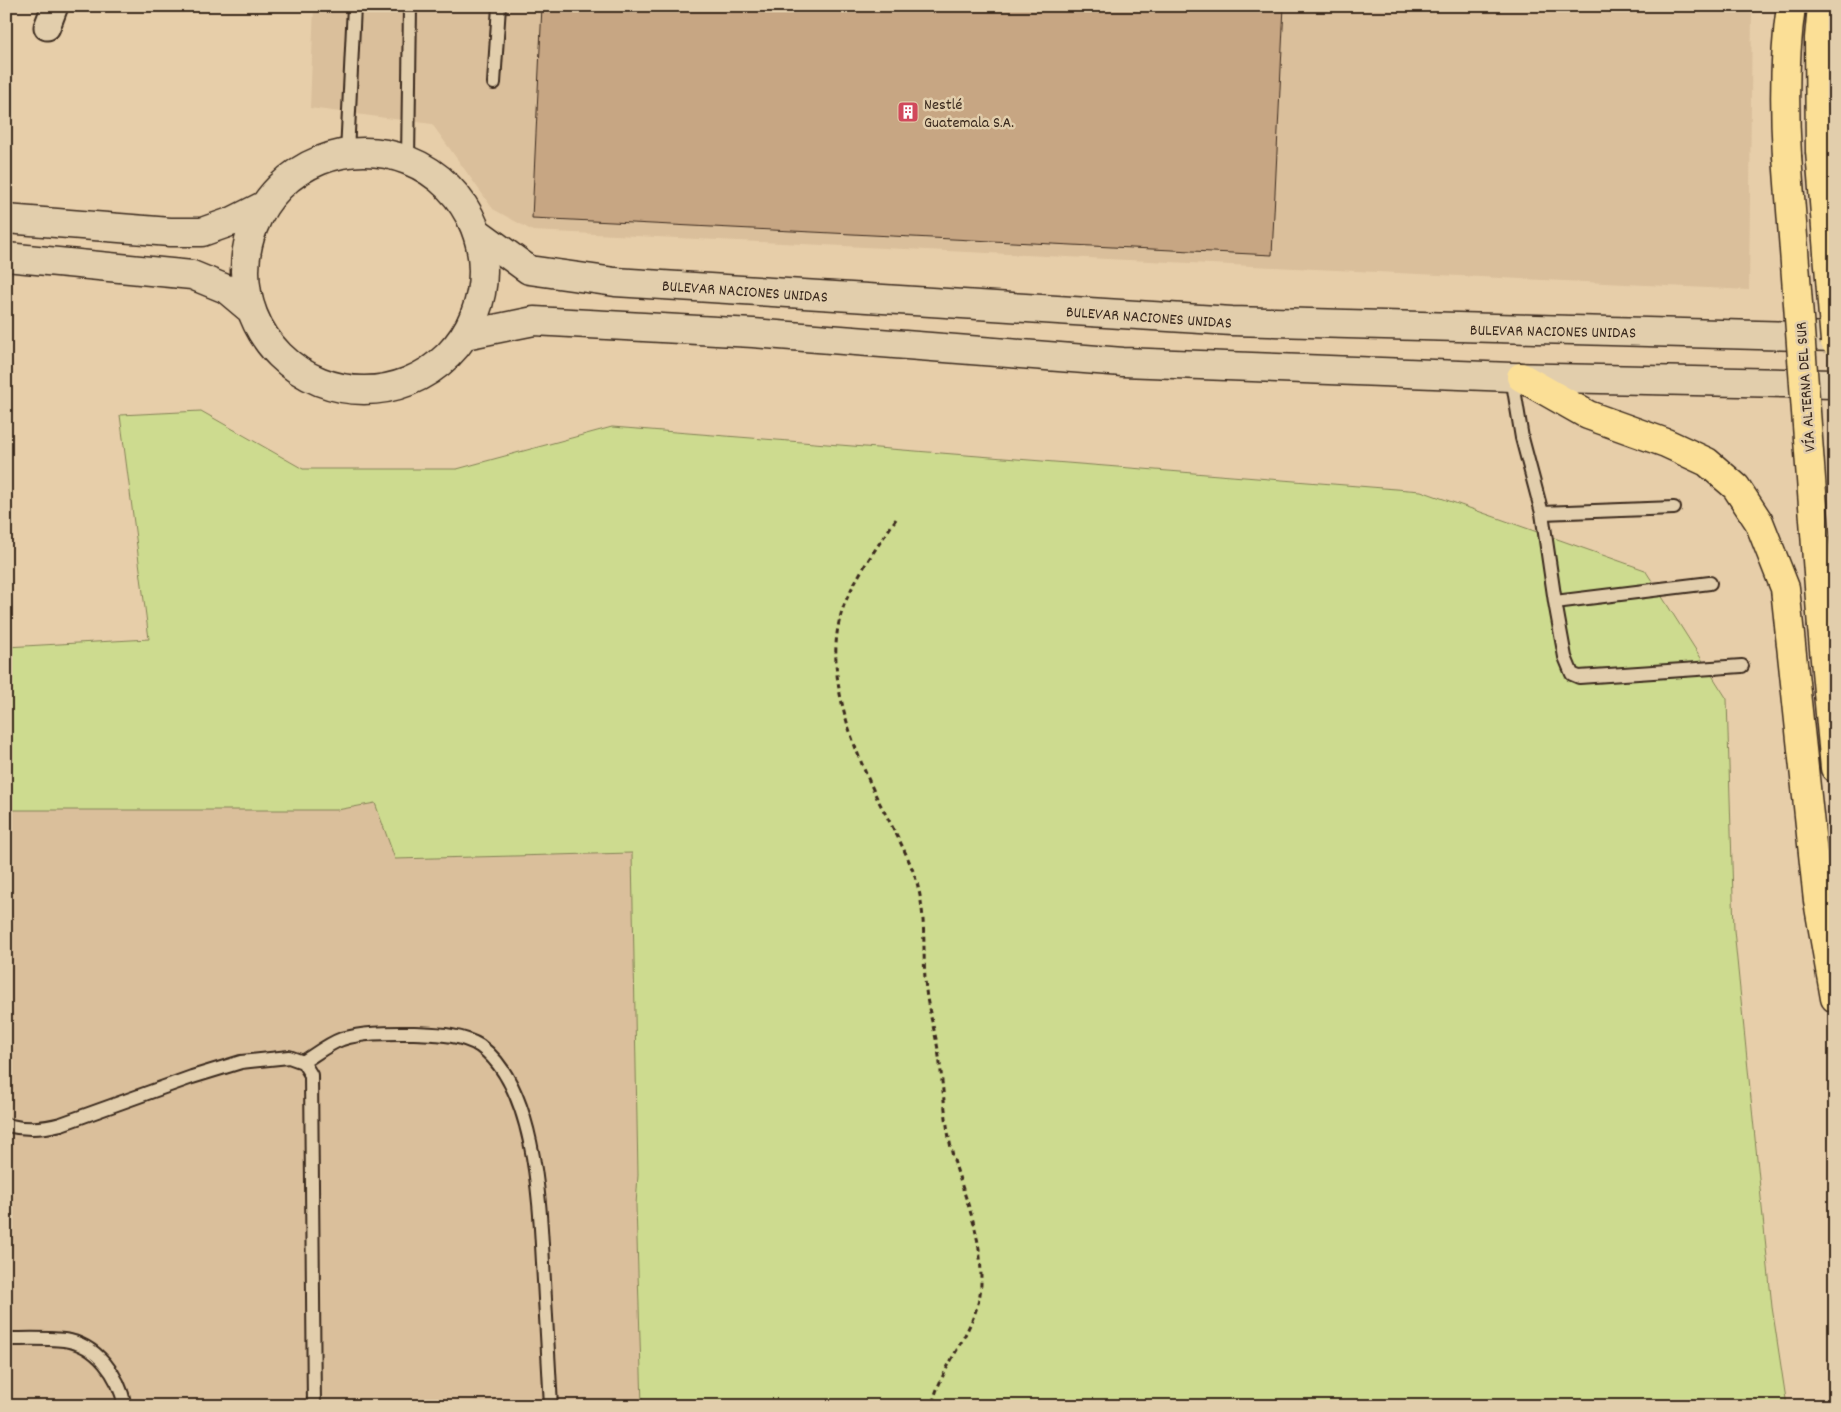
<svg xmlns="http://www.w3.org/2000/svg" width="1841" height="1412" font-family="Dekko,sans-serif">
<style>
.built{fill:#dabf9b}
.green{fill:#cddb8f;stroke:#848256}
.building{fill:#c7a683;stroke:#3b2a1e}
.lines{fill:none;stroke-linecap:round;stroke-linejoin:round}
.service-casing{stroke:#3b2a1e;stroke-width:16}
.minor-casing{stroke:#3b2a1e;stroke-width:29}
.secondary-casing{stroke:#3b2a1e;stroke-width:31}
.trunk-casing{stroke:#3b2a1e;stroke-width:31}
.path{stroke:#3b2a1e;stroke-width:3;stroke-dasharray:5 4;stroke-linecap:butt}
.service{stroke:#e2ceac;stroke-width:12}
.minor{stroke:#e2ceac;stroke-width:25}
.secondary{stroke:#e2ceac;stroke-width:28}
.trunk{stroke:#fbdf96;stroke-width:28}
.trunk-bridge-casing{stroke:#3b2a1e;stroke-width:31;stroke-linecap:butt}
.trunk-bridge{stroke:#fbdf96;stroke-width:28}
.labels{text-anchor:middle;stroke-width:5;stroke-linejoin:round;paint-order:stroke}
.poi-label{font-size:16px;fill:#3b2a1e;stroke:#e2ceac;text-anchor:start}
.street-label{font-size:16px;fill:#3b2a1e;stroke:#e2ceac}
</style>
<rect width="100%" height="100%" fill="#e7cea9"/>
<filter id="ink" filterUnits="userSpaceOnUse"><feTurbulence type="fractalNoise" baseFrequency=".02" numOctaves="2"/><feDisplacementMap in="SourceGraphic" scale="10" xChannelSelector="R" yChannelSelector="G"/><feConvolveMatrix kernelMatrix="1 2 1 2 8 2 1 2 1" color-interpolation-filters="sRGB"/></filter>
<g filter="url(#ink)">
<path class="built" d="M 314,6 L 1752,6 L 1749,290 L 533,231 L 493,209 L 432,124 L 310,108 Z
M 376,803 L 396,859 L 632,853 L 638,1175 L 636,1205 L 642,1406 L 6,1406 L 6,810 L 337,810 Z"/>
<path class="green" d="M 201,411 L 303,469 L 457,469 L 612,427 L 1421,491 L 1645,570 L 1727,699 L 1734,930 L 1772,1307 L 1787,1406 L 642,1406 L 636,1205 L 638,1175 L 632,853 L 395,859 L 375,803 L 337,810 L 6,810 L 6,647 L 149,639 L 120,415 Z"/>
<path class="building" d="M 542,6 L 1284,6 L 1272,255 L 532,218 Z"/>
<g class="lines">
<g class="service-casing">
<path id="service" d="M 494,83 L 499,6
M 347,153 L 354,6
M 408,160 L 410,6
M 1512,377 L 1522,438 L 1542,513 L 1555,602 L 1565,657 L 1572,674 L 1579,677 L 1742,666
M 1542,513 L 1674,508
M 1555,602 L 1710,583
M 303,1062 C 316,1054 328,1044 342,1039 C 365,1032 390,1033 414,1033 C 435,1034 462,1034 480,1046 C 539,1089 540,1215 544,1281 C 546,1323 549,1364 551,1406
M 6,1125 C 26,1130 42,1129 61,1124 L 192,1077 L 241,1062 L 289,1057 L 303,1062 L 311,1075 L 314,1406
M 6,1339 C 25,1339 45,1338 64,1340 C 97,1344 119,1376 125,1406"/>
</g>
<g class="minor-casing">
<path id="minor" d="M 47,27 L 55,6"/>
</g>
<g class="secondary-casing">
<path id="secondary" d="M245 271a119 119 0 1 1 238 0a119 119 0 1 1-238 0Z
M 6,219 L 170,232 L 202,232 L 233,221 L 263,206
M 477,232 L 529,270 L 615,282 L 1232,321 L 1835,337
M 6,257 L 192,275 L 226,289 L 251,310
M 465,335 L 534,321 L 753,333 L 1123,362 L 1512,377 L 1835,384"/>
</g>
<g class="trunk-casing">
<path id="trunk" d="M 1820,151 L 1819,38 L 1822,6
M 1787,156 C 1784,106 1784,56 1791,6
M 1521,377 L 1588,415 L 1666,443 L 1707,462 L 1736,487 L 1759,522 L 1785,588 L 1818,901 L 1835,998
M 1822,627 L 1835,768"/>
</g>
<path class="path" d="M 896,519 C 878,546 854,578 843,608 C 822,668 851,743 877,798 C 891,825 908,853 917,883 C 927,918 922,954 926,990 C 928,1010 935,1030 938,1050 C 943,1081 944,1113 950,1143 C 956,1175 971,1206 977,1238 C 980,1251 981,1266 981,1280 C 982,1325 941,1363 932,1406"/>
<use href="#service" class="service"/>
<use href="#minor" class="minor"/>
<use href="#secondary" class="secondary"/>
<use href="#trunk" class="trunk"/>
<g class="trunk-bridge-casing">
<path id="trunk-bridge" d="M 1820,151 L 1835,342
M 1787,156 L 1822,627"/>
</g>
<use href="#trunk-bridge" class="trunk-bridge"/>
</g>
</g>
<defs>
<g id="building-square" transform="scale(1.125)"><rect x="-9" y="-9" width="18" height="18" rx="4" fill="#d1495b" stroke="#e2ceac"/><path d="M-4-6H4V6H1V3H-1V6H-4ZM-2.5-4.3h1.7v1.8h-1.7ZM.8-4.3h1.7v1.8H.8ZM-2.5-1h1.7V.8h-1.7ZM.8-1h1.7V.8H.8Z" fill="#fff"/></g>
</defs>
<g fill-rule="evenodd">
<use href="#building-square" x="908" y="112"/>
</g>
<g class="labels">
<g class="poi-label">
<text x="924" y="109">Nestlé<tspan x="924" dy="18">Guatemala S.A.</tspan></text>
</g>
<g class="street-label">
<text transform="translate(745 290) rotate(4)" y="6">BULEVAR NACIONES UNIDAS</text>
<text transform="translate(1149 316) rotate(4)" y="6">BULEVAR NACIONES UNIDAS</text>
<text transform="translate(1553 330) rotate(1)" y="6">BULEVAR NACIONES UNIDAS</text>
<text transform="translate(1804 387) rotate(-94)" y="6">VÍA ALTERNA DEL SUR</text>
</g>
</g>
<rect width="1841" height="1412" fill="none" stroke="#e2ceac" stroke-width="25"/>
<rect x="12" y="12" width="1816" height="1387" fill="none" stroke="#3b2a1e" stroke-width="2" filter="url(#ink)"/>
</svg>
